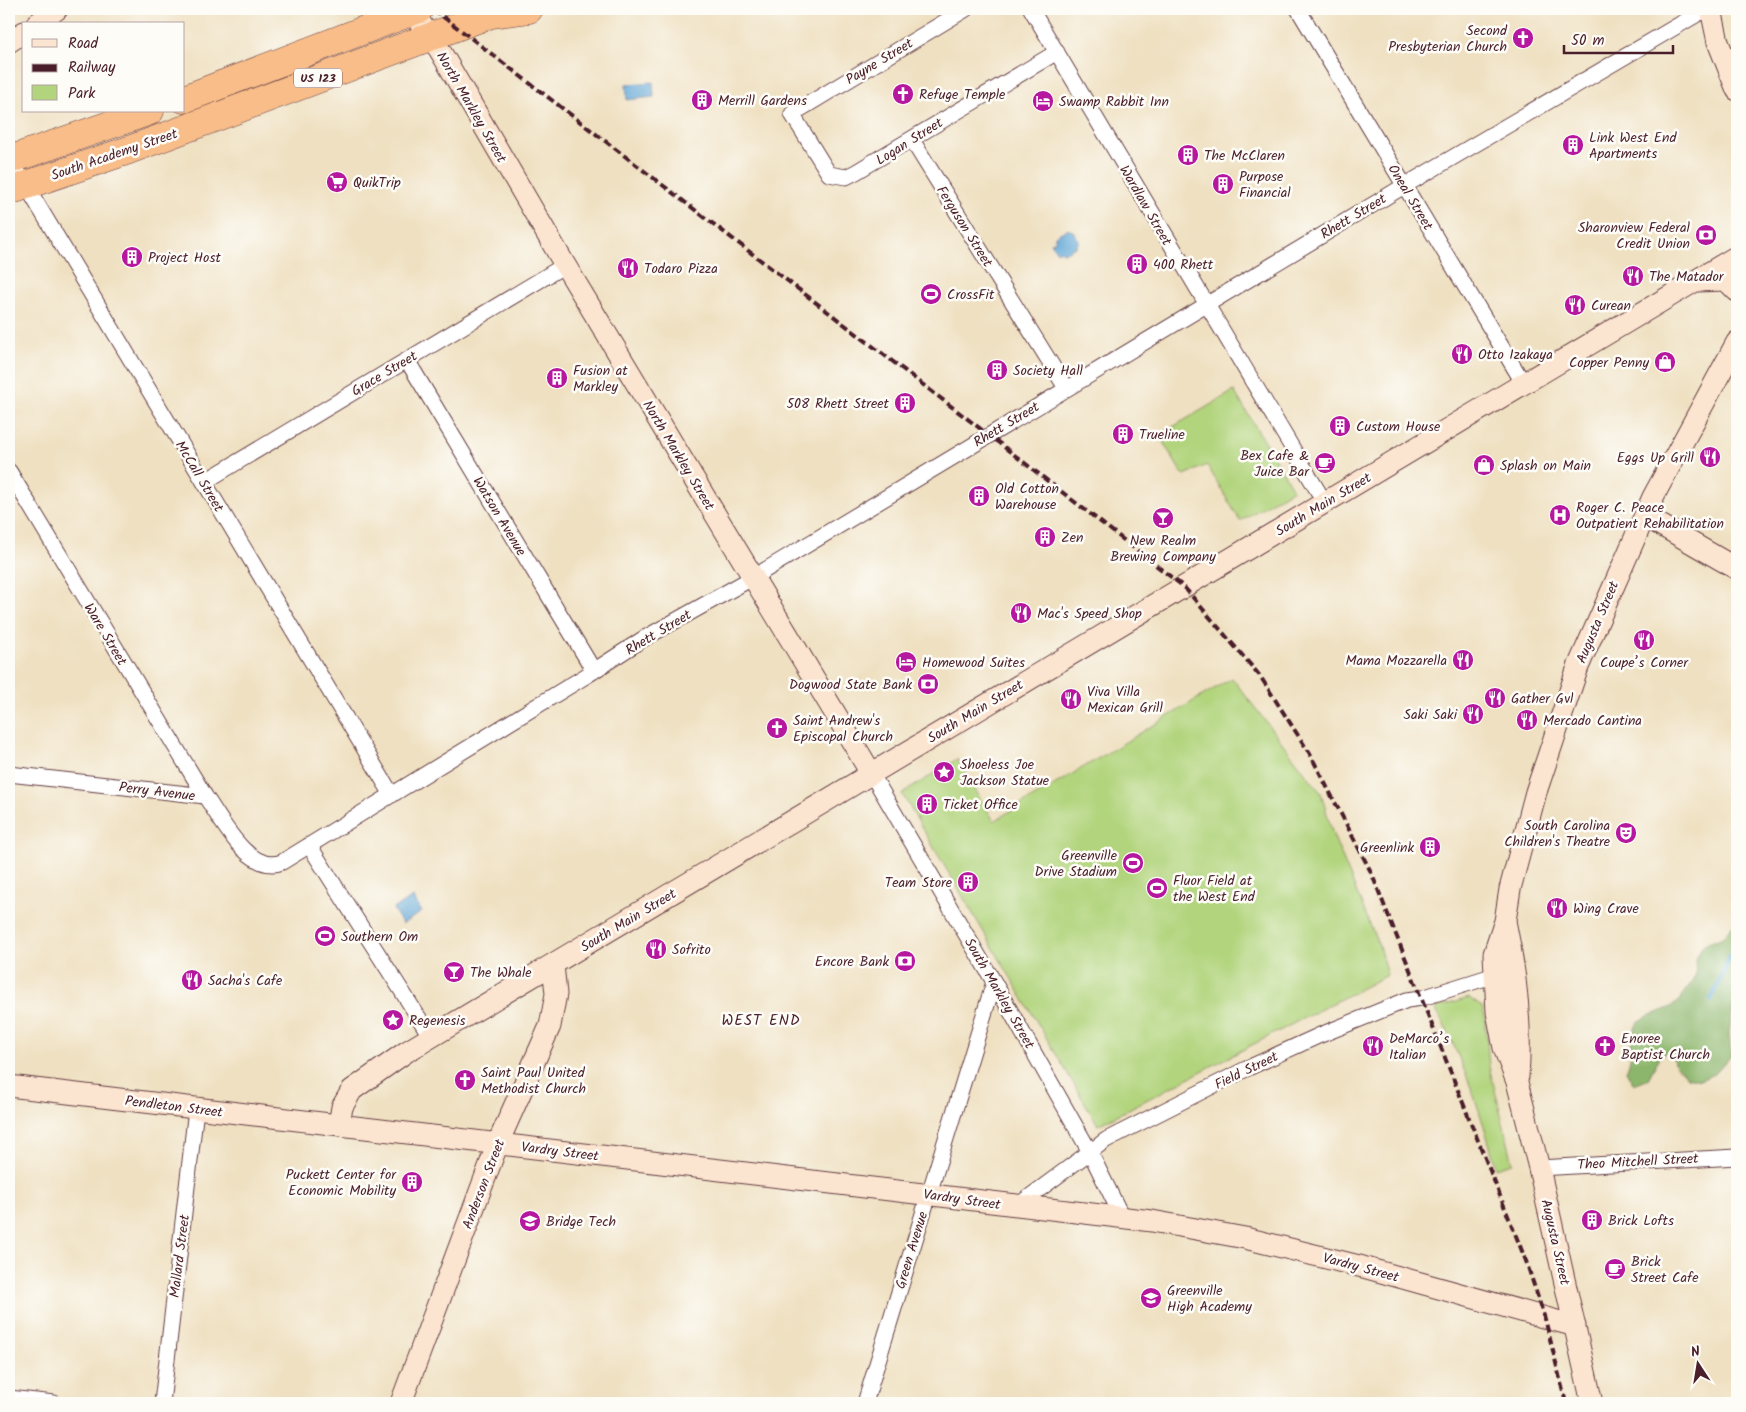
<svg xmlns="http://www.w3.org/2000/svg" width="1746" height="1412" font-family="Kalam,sans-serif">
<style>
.green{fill:#b1d47c;stroke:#7e7a54}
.forest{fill:#8cb66c;stroke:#6b6a4c}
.water{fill:#5ea6d5;stroke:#546280}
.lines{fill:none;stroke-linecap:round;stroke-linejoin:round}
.stream{stroke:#5ea6d5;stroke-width:4.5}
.street-casing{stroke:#633c42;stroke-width:17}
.secondary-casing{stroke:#633c42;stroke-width:23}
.highway-casing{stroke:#633c42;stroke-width:29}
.street{stroke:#fff;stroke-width:15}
.secondary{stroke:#fce5d0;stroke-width:21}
.highway{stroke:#f8bd89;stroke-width:28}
.rail{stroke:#4a1f2b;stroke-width:4;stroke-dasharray:8 4;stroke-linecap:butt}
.labels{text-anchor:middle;stroke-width:5;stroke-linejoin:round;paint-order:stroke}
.shield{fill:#fdfcf7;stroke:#806168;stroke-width:1}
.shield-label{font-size:12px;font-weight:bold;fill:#4a1f2b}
.poi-label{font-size:14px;fill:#4a1f2b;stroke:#fdfcf7;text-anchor:start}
.street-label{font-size:14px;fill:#4a1f2b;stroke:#fdfcf7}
.neighbourhood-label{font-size:15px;letter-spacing:1px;fill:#4a1f2b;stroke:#fdfcf7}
</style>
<rect width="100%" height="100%" fill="#fdfcf7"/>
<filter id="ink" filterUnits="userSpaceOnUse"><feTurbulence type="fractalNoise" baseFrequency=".02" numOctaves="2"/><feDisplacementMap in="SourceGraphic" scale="10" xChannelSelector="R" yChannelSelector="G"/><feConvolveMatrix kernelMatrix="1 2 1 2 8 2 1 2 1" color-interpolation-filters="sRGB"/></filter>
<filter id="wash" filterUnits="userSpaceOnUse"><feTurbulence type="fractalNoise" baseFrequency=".0096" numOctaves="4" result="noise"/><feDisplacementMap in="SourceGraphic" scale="20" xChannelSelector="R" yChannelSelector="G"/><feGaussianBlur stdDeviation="1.12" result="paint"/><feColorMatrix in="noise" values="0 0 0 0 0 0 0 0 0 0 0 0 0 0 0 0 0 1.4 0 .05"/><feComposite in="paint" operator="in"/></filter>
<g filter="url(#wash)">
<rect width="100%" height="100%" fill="#efe0c1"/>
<path class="green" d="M 1234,391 L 1293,489 L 1240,521 L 1207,465 L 1185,475 L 1181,472 L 1159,435 Z
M 1232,678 L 1321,793 L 1333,835 L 1379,946 L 1387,975 L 1098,1125 L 902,794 L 957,759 L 994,821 Z
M 1469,998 L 1482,1007 L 1485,1016 L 1489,1066 L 1513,1163 L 1496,1168 C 1481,1112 1463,1059 1435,1008 Z"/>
<path class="forest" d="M 1737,920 L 1737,980 L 1729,1033 L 1731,1056 L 1715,1074 L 1700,1080 L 1687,1077 L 1674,1063 L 1671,1049 L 1660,1056 L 1648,1079 L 1634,1085 L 1626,1071 C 1633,1058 1629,1043 1634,1030 C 1640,1014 1660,1014 1672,1006 C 1683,999 1689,986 1696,975 L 1695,959 L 1703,945 L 1721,938 Z"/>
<path class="water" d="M 653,82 L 654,97 L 627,100 L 626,84 Z
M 1067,229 L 1073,231 L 1079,240 L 1077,246 L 1064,253 L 1062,250 L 1057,252 L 1051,243 L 1055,241 L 1055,236 Z
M 413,897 L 422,912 L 402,924 L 393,909 Z"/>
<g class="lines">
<path class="stream" d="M 1711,1000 L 1737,941"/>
</g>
</g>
<g filter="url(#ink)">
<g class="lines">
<g class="street-casing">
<path id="street" d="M 966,9 L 792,114 L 829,174 L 846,177 L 856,172 L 1057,52
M 1031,9 L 1325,503
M 1298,9 L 1524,384
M 912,140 L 1066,388
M 9,157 L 392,795
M 407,360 L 594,671
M 9,471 L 205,796
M 204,482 L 565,265
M 871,773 L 994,982 L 1090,1152 L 1122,1217
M 9,774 L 205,796 C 221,819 249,875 282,862 L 589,674 L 643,639 L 752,578 L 1404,186 L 1706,9
M 309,845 L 431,1037
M 1539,1168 L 1737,1157
M 1017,1206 L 1106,1140 L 1248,1068 L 1318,1036 L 1407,1000 L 1422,998 L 1495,975
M 9,1398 L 54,1403
M 162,1403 L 196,1109
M 865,1403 L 994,982"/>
</g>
<g class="secondary-casing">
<path id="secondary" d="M 410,9 L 439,49 L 565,265 L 871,773
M 1711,9 L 1718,42 L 1737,90
M 37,24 L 57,9
M 9,42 L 24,32
M 1697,281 L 1726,280 L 1737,291
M 1645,516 L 1737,569
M 1505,921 C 1516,972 1522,1026 1518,1077
M 9,1086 L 1152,1221 L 1245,1238 L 1363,1267 L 1575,1326
M 339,1125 L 342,1107 L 352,1090 L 406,1052 L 1737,256
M 401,1403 L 498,1143 L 550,1026 L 556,994 L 553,965
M 1592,1403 L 1539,1168 L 1517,1082 L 1504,1048 L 1497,1012 L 1494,954 L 1505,921 L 1510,889 L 1536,792 L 1578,667 L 1653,497 L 1737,342"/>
</g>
<g class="highway-casing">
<path id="highway" d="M 184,99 L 419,9
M 9,160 L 150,111
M 9,191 L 129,150 L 491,14 L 529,9"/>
</g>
<use href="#street" class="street"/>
<use href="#secondary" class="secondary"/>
<use href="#highway" class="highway"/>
<path class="rail" d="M 433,9 L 999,443 L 1184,587 L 1260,676 L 1310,754 L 1371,872 L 1526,1261 L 1545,1319 L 1566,1403"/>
</g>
</g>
<defs>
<g id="church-disc" transform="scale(1.125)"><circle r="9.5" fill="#b5179e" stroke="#fdfcf7"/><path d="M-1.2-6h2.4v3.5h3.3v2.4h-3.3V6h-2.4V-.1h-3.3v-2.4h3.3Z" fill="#fff"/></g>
<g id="building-disc" transform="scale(1.125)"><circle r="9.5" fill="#b5179e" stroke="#fdfcf7"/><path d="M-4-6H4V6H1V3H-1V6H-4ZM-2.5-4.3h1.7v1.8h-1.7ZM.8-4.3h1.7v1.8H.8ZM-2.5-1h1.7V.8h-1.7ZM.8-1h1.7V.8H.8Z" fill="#fff"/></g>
<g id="hotel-disc" transform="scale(1.125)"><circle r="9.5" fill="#b5179e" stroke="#fdfcf7"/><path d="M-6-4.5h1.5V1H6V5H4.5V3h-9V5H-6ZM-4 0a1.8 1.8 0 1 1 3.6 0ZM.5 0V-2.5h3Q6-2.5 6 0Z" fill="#fff"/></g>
<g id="supermarket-disc" transform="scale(1.125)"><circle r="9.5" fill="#b5179e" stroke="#fdfcf7"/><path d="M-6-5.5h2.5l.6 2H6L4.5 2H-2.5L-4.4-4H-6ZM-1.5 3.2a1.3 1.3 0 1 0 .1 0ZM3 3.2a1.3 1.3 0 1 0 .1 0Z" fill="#fff"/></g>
<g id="bank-disc" transform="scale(1.125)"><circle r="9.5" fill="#b5179e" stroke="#fdfcf7"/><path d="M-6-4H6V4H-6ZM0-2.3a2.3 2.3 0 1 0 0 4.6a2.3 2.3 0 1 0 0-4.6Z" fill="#fff"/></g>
<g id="restaurant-disc" transform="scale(1.125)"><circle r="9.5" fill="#b5179e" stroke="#fdfcf7"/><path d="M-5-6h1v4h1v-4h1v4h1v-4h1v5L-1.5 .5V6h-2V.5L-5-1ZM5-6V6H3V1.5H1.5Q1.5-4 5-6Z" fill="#fff"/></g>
<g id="stadium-disc" transform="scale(1.125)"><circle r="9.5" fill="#b5179e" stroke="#fdfcf7"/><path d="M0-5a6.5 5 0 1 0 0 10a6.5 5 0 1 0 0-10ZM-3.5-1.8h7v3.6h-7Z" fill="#fff"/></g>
<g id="shop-disc" transform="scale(1.125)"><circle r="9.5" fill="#b5179e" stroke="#fdfcf7"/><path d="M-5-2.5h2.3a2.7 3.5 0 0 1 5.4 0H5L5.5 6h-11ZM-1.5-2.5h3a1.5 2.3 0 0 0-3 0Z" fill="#fff"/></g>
<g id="cafe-disc" transform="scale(1.125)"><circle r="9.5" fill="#b5179e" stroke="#fdfcf7"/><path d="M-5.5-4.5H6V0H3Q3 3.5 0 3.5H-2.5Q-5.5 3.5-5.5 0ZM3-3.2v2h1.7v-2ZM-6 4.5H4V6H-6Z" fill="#fff"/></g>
<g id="hospital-disc" transform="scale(1.125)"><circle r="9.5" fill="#b5179e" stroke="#fdfcf7"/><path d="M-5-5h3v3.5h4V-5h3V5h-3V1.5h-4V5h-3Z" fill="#fff"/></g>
<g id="bar-disc" transform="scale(1.125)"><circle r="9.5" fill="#b5179e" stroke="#fdfcf7"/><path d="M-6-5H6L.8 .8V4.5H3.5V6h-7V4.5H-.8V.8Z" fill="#fff"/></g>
<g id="sight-disc" transform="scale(1.125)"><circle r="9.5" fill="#b5179e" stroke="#fdfcf7"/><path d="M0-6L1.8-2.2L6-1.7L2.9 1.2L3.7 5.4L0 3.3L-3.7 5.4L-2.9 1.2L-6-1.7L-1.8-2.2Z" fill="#fff"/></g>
<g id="theatre-disc" transform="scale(1.125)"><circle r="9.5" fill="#b5179e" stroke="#fdfcf7"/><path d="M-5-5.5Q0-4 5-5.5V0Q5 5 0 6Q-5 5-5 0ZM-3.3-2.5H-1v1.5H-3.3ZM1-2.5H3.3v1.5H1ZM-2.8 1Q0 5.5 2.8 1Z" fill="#fff"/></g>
<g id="school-disc" transform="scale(1.125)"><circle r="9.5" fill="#b5179e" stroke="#fdfcf7"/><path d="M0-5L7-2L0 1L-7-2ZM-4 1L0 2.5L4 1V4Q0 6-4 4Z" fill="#fff"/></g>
</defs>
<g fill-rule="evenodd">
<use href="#church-disc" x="1523" y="38"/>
<use href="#church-disc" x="903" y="94"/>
<use href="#building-disc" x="702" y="100"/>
<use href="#hotel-disc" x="1043" y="101"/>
<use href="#building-disc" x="1573" y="145"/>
<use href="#building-disc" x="1188" y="155"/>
<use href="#supermarket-disc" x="337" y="182"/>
<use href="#building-disc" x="1223" y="184"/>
<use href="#bank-disc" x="1706" y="235"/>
<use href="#building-disc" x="132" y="257"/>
<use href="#building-disc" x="1137" y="264"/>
<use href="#restaurant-disc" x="628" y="268"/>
<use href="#restaurant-disc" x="1633" y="276"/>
<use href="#stadium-disc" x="931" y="294"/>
<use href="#restaurant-disc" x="1575" y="305"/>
<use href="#restaurant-disc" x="1462" y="354"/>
<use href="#shop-disc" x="1665" y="362"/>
<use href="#building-disc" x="997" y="370"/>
<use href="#building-disc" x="557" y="378"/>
<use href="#building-disc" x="905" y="403"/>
<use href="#building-disc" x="1340" y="426"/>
<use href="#building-disc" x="1123" y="434"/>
<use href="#restaurant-disc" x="1710" y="457"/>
<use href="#cafe-disc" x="1325" y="463"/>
<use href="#shop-disc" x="1484" y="465"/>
<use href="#building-disc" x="979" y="496"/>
<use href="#hospital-disc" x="1560" y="515"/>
<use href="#bar-disc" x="1163" y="518"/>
<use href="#building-disc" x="1045" y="537"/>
<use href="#restaurant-disc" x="1021" y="613"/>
<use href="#restaurant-disc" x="1644" y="640"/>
<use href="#restaurant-disc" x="1463" y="660"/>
<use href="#hotel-disc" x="906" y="662"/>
<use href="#bank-disc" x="928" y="684"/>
<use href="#restaurant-disc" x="1495" y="698"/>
<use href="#restaurant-disc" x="1071" y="699"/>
<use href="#restaurant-disc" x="1473" y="714"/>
<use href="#restaurant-disc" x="1527" y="720"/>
<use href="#church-disc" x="777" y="728"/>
<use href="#sight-disc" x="944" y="772"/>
<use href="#building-disc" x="927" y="804"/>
<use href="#theatre-disc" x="1626" y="833"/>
<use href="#building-disc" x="1430" y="847"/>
<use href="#stadium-disc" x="1133" y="863"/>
<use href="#building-disc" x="968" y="882"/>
<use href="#stadium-disc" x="1157" y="888"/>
<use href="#restaurant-disc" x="1557" y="908"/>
<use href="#stadium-disc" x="325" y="936"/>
<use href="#restaurant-disc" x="656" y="949"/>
<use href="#bank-disc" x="905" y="961"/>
<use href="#bar-disc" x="454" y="972"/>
<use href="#restaurant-disc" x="192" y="980"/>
<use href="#sight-disc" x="393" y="1020"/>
<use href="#restaurant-disc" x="1373" y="1046"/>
<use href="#church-disc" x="1605" y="1046"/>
<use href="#church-disc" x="465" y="1080"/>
<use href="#building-disc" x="412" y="1182"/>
<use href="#building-disc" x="1592" y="1220"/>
<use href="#school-disc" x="530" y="1221"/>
<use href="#cafe-disc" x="1615" y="1269"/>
<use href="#school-disc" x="1151" y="1298"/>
</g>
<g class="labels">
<rect class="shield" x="294" y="68.5" width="48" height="19" rx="4"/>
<g class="shield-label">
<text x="318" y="82">US 123</text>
</g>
<g class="poi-label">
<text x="1507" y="35" text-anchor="end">Second<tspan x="1507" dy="16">Presbyterian Church</tspan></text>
<text x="919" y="99">Refuge Temple</text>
<text x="718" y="105">Merrill Gardens</text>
<text x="1059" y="106">Swamp Rabbit Inn</text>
<text x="1589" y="142">Link West End<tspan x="1589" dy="16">Apartments</tspan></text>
<text x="1204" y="160">The McClaren</text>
<text x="1239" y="181">Purpose<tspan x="1239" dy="16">Financial</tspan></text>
<text x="353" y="187">QuikTrip</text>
<text x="1690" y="232" text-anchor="end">Sharonview Federal<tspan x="1690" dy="16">Credit Union</tspan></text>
<text x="148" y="262">Project Host</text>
<text x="1153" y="269">400 Rhett</text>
<text x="644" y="273">Todaro Pizza</text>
<text x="1649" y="281">The Matador</text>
<text x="947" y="299">CrossFit</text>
<text x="1591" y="310">Curean</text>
<text x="1478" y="359">Otto Izakaya</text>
<text x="1649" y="367" text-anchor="end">Copper Penny</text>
<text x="573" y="375">Fusion at<tspan x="573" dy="16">Markley</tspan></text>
<text x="1013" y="375">Society Hall</text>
<text x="889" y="408" text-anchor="end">508 Rhett Street</text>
<text x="1356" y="431">Custom House</text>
<text x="1139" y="439">Trueline</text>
<text x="1309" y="460" text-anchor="end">Bex Cafe &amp;<tspan x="1309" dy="16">Juice Bar</tspan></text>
<text x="1694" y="462" text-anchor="end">Eggs Up Grill</text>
<text x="1500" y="470">Splash on Main</text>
<text x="995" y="493">Old Cotton<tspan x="995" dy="16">Warehouse</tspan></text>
<text x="1576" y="512">Roger C. Peace<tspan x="1576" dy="16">Outpatient Rehabilitation</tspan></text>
<text x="1061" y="542">Zen</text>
<text x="1163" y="545" text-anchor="middle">New Realm<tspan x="1163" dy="16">Brewing Company</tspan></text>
<text x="1037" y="618">Mac's Speed Shop</text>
<text x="1447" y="665" text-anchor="end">Mama Mozzarella</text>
<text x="922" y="667">Homewood Suites</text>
<text x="1644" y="667" text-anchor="middle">Coupe’s Corner</text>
<text x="912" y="689" text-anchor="end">Dogwood State Bank</text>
<text x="1087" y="696">Viva Villa<tspan x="1087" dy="16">Mexican Grill</tspan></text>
<text x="1511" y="703">Gather Gvl</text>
<text x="1457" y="719" text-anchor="end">Saki Saki</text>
<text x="793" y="725">Saint Andrew's<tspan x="793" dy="16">Episcopal Church</tspan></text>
<text x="1543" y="725">Mercado Cantina</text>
<text x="960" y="769">Shoeless Joe<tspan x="960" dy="16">Jackson Statue</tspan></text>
<text x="943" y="809">Ticket Office</text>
<text x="1610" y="830" text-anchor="end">South Carolina<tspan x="1610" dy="16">Children's Theatre</tspan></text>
<text x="1414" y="852" text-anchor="end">Greenlink</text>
<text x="1117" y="860" text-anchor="end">Greenville<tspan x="1117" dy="16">Drive Stadium</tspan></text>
<text x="1173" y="885">Fluor Field at<tspan x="1173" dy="16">the West End</tspan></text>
<text x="952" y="887" text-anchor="end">Team Store</text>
<text x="1573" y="913">Wing Crave</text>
<text x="341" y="941">Southern Om</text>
<text x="672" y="954">Sofrito</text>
<text x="889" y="966" text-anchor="end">Encore Bank</text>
<text x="470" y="977">The Whale</text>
<text x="208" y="985">Sacha's Cafe</text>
<text x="409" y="1025">Regenesis</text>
<text x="1389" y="1043">DeMarco’s<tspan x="1389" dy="16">Italian</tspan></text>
<text x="1621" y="1043">Enoree<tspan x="1621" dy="16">Baptist Church</tspan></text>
<text x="481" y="1077">Saint Paul United<tspan x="481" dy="16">Methodist Church</tspan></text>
<text x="396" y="1179" text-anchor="end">Puckett Center for<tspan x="396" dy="16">Economic Mobility</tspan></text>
<text x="1608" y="1225">Brick Lofts</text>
<text x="546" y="1226">Bridge Tech</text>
<text x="1631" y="1266">Brick<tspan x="1631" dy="16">Street Cafe</tspan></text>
<text x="1167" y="1295">Greenville<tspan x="1167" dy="16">High Academy</tspan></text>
</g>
<g class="street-label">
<text transform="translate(879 61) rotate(-31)" y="5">Payne Street</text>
<text transform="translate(472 107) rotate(60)" y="5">North Markley Street</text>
<text transform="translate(909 141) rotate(-32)" y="5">Logan Street</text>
<text transform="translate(114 154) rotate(-19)" y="5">South Academy Street</text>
<text transform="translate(1411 197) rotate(59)" y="5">Oneal Street</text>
<text transform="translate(1146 205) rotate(60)" y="5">Wardlaw Street</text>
<text transform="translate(1353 216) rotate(-31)" y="5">Rhett Street</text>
<text transform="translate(965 226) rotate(58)" y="5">Ferguson Street</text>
<text transform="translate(384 373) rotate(-31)" y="5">Grace Street</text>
<text transform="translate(1006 424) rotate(-31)" y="5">Rhett Street</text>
<text transform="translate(679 455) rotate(59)" y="5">North Markley Street</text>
<text transform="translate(200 476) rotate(59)" y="5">McCall Street</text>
<text transform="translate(1323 504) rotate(-31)" y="5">South Main Street</text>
<text transform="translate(500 516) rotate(59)" y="5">Watson Avenue</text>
<text transform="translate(1597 622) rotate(-67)" y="5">Augusta Street</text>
<text transform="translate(658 632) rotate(-31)" y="5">Rhett Street</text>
<text transform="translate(106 634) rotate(59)" y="5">Ware Street</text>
<text transform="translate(975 711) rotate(-31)" y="5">South Main Street</text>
<text transform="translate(157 791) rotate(7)" y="5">Perry Avenue</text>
<text transform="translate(628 920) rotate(-31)" y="5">South Main Street</text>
<text transform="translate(1000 993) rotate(60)" y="5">South Markley Street</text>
<text transform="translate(1246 1070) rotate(-26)" y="5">Field Street</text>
<text transform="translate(174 1106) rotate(7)" y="5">Pendleton Street</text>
<text transform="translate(560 1151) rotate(7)" y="5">Vardry Street</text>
<text transform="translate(1638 1161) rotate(-3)" y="5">Theo Mitchell Street</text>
<text transform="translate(483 1184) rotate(-69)" y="5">Anderson Street</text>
<text transform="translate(962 1199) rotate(8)" y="5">Vardry Street</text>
<text transform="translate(1556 1242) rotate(77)" y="5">Augusta Street</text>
<text transform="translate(911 1250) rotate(-73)" y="5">Green Avenue</text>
<text transform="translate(179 1256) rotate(-83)" y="5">Mallard Street</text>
<text transform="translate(1361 1267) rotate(15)" y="5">Vardry Street</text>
</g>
<g class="neighbourhood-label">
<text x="761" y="1025">WEST END</text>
</g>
</g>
<rect width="1746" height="1412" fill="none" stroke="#fdfcf7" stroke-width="30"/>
<rect x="22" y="22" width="162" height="90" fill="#fdfcf7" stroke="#b5a4a5"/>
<rect x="32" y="39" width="25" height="8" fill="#fce5d0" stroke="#b5a4a5"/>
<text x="68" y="48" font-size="15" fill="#4a1f2b">Road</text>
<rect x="32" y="64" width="25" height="8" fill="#4a1f2b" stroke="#b5a4a5"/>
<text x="68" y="72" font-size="15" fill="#4a1f2b">Railway</text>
<rect x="32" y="85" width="25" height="15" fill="#b1d47c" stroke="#b5a4a5"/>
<text x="68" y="98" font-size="15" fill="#4a1f2b">Park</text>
<g transform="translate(1698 1364) rotate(348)" stroke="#fdfcf7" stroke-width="4" paint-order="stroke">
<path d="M0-4L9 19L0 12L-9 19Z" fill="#4a1f2b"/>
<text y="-8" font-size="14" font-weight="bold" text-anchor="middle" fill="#4a1f2b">N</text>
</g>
<path d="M1564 45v8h109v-8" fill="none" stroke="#4a1f2b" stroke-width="2.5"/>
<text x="1571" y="45" font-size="15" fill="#4a1f2b" stroke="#fdfcf7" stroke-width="4" paint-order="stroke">50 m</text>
</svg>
